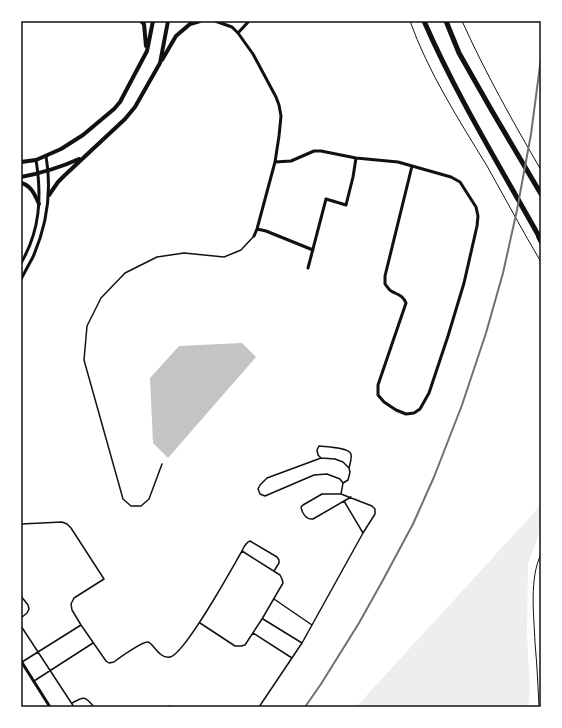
<svg xmlns="http://www.w3.org/2000/svg" width="562" height="728" font-family="Inter,sans-serif">
<style>
.green{fill:#eee}
.building{fill:#c4c4c4}
.lines{fill:none;stroke-linecap:round;stroke-linejoin:round}
.path{stroke:#111;stroke-width:1}
.service{stroke:#111;stroke-width:1.5}
.minor{stroke:#111;stroke-width:3}
.tertiary{stroke:#111;stroke-width:4}
.primary{stroke:#111;stroke-width:5}
.trunk{stroke:#111;stroke-width:5.5}
.rail{stroke:#707070;stroke-width:2}
.neatline{fill:none;stroke:#111;stroke-width:1.5}
</style>
<rect width="100%" height="100%" fill="#fff"/>
<path class="green" d="M 541,505 L 541,529 L 528,563 L 527,633 L 530,691 L 528,707 L 356,707 Z"/>
<path class="building" d="M 242,343 L 256,357 L 168,458 L 153,443 L 150,378 L 179,346 Z"/>
<g class="lines">
<path class="path" d="M 410,21 C 428,72 459,120 487,166 C 505,198 522,230 541,262
M 462,21 C 485,72 513,122 541,170
M 539,707 C 538,686 537,664 535,643 C 534,615 529,579 541,554"/>
<path class="service" d="M 321,458 L 318,455 L 317,450 L 319,446 C 326,447 348,447 351,454 C 352,458 350,464 349,468
M 162,464 L 149,499 L 141,506 L 131,506 L 123,499 L 84,360 L 87,326 L 101,298 L 125,273 L 157,257 L 184,253 L 224,257 L 241,250 L 254,236
M 341,494 L 343,483 L 340,479 L 327,474 L 314,475 L 265,496 L 260,494 L 258,489 L 260,485 L 267,478 L 321,458 L 335,459 L 343,462 L 349,468 L 350,472 L 348,480 L 343,483
M 344,501 L 363,533
M 21,524 L 62,522 L 67,524 L 71,528 L 104,579 L 74,598 L 71,604 L 72,610 L 81,625 L 106,661 L 109,663 L 114,662 C 119,658 143,641 148,642 C 154,644 159,659 170,657 C 185,654 232,568 242,551 C 244,547 245,543 250,541 L 277,557 L 279,560 L 279,563 L 274,571
M 21,596 L 28,605 L 29,609 L 27,613 L 21,618
M 274,599 L 312,625
M 263,619 L 302,643
M 200,623 L 235,646 L 241,646 L 245,645 L 262,619 L 283,583 L 282,579 L 280,575 L 242,551
M 21,626 L 74,707
M 253,633 L 292,658
M 22,662 L 81,625
M 34,681 L 93,643
M 72,703 C 84,696 85,696 94,707
M 169,706 L 169,707
M 259,707 L 302,643 L 363,533 L 375,514 L 375,509 L 372,506 L 341,494 L 322,494 L 303,505 L 301,507 C 302,513 306,520 313,519 L 351,497"/>
<path class="minor" d="M 215,21 L 232,27 L 238,33 L 253,54 L 276,97 L 279,105 L 281,116 L 279,136 L 275,162 L 257,229 L 254,236
M 238,33 L 249,21
M 275,162 L 291,161 L 314,151 L 321,151 L 356,158 L 398,162 L 451,177 L 460,182 L 476,207 L 478,216 L 477,226 L 464,283 L 448,336 L 429,393 L 420,409 L 414,413 L 406,414 L 396,410 L 384,402 L 378,395 L 378,385 L 406,303 C 403,295 398,295 391,291 C 388,289 387,286 385,284 L 385,276 L 412,166
M 257,229 L 266,231 L 313,250
M 21,263 C 40,231 42,197 36,160
M 308,268 L 326,199 L 346,205 L 353,177 L 356,158
M 21,279 C 25,272 29,264 33,257 C 47,225 52,191 46,156
M 21,661 L 50,707"/>
<path class="tertiary" d="M 141,21 L 144,24 L 146,46
M 162,60 L 176,36 L 190,24 L 200,21
M 21,162 L 36,160 L 61,149 L 83,135 L 114,109 L 120,102 L 147,51 L 153,21
M 21,177 C 42,173 59,168 79,159
M 21,183 C 31,185 35,195 39,204
M 49,195 L 58,182 L 65,175 L 125,119 L 135,107 L 160,63 L 168,21"/>
<path class="primary" d="M 424,21 C 457,97 501,168 541,240
M 446,21 L 459,53 L 492,111 L 541,194"/>
<path class="trunk" d="M 539,237 L 541,241"/>
<path class="rail" d="M 305,707 L 321,684 L 359,623 L 383,580 L 413,524 L 434,477 L 462,405 L 486,333 L 503,273 L 517,210 L 531,134 L 541,58"/>
</g>
<rect width="562" height="728" fill="none" stroke="#ffffff" stroke-width="44"/>
<rect x="22" y="22" width="518" height="684" class="neatline"/>
</svg>
